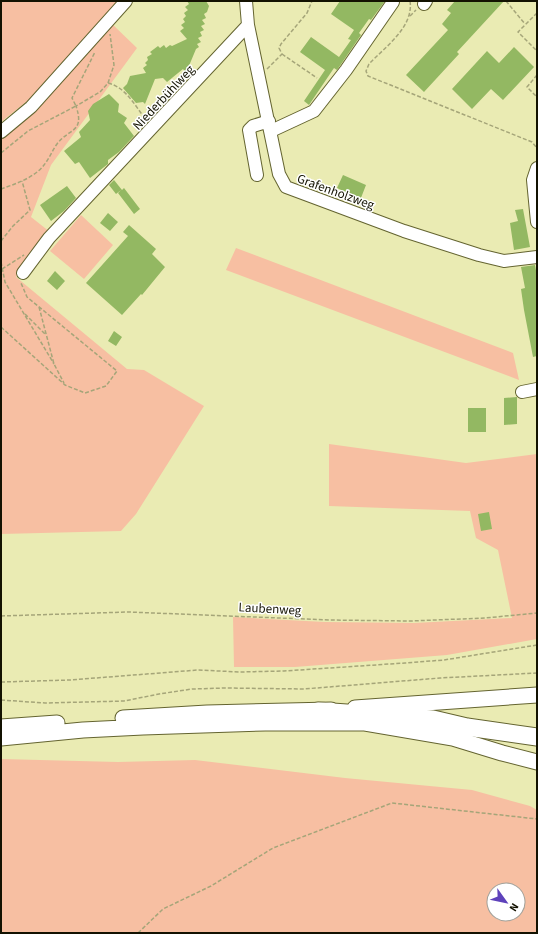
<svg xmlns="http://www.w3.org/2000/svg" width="538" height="934" font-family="'Source Sans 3',sans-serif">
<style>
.green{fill:#f7bfa2;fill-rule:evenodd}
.building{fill:#93b862}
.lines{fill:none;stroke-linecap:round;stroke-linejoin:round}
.minor-casing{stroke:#646430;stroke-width:14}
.major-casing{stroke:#646430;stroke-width:17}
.highway-casing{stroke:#646430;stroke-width:19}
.path{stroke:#a5a579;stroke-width:1.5;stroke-dasharray:4 2;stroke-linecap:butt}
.minor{stroke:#fff;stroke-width:12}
.major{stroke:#fff;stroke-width:15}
.highway{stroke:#fff;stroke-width:17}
.labels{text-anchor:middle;stroke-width:3;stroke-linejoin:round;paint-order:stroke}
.street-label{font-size:13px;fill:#131201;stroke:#fff}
</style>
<rect width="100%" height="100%" fill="#eaebb3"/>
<path class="green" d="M 1,1 L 120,1 L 31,98 L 1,122 Z
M 110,22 L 137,48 L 51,165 L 31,217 L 50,232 L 16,277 L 127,369 L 144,370 L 204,406 L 136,514 L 121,531 L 1,534 L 1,137 Z
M 81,215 L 113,245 L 84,279 L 50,251 Z
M 236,248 L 513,353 L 519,380 L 226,270 Z
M 329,444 L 466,463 L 537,454 L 537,639 L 447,655 L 295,667 L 234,667 L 233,617 L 325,622 L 414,623 L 512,618 L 498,550 L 476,538 L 470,511 L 329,506 Z
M 1,759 L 118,762 L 195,760 L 345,778 L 472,790 L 530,806 L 537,810 L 537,933 L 1,933 ZM 494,890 L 518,890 L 518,914 L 494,914 Z"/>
<path class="building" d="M 187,1 L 206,1 L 209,6 L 207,12 L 204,14 L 206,18 L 202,20 L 205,24 L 201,26 L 204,30 L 200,32 L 202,36 L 198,38 L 201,42 L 197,44 L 199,47 L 196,49 L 186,73 L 183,69 L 167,82 L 163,78 L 155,79 L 145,104 L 143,102 L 136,103 L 123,88 L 127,84 L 130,76 L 146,73 L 143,68 L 147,65 L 145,63 L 148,60 L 147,57 L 152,54 L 150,52 L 158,46 L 160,48 L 164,45 L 166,48 L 170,45 L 172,46 L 187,39 L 180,31 L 184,28 L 181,25 L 185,22 L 183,19 L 186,16 L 184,13 L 188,10 L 185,7 L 189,4 Z
M 340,1 L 385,1 L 371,20 L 369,19 L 359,33 L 361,35 L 337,70 L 334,68 L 309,105 L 304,101 L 325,70 L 300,52 L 311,37 L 339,57 L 351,40 L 348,39 L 354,30 L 331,14 Z
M 455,1 L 504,1 L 457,52 L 459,54 L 424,92 L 406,75 L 448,30 L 442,24 L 451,13 L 447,10 Z
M 514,47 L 534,67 L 503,100 L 491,89 L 472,109 L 452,89 L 487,51 L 499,63 Z
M 109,94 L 119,104 L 118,112 L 127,118 L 124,123 L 134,136 L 119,152 L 108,160 L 108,164 L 90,178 L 79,162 L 75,164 L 64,151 L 81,137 L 79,132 L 90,120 L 88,111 L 93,104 Z
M 343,175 L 366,185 L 359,203 L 350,199 L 352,195 L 337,188 Z
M 114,180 L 122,190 L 124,188 L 140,209 L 134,214 L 118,193 L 121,190 L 116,194 L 109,185 Z
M 67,186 L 76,198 L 64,211 L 51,221 L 40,205 Z
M 523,209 L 530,247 L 514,250 L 510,223 L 518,221 L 515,210 Z
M 108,213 L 118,222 L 110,231 L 100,223 Z
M 129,225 L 156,249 L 152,254 L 165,267 L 142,295 L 141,294 L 122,315 L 86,283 L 128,236 L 123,232 Z
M 535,265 L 537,276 L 537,356 L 533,357 L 524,310 L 521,289 L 525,288 L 521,267 Z
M 55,271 L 65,281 L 57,290 L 47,281 Z
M 114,331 L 122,337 L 116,346 L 108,341 Z
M 517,397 L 517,424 L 504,425 L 504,398 Z
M 468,408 L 486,408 L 486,432 L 468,432 Z
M 489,512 L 492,529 L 481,531 L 478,514 Z"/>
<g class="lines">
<g class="minor-casing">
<path id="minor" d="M 246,1 L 248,25 L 279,174 L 286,187 L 404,231 L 479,255 L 504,261 L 537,257
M 424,4 L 426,1
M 271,131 L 314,111 L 346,70 L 393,2
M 1,132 L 31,107 L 126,1
M 537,168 L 533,180 L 537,222
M 257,175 L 249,130 L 253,126 L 269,121
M 23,273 L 49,238 L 248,25
M 522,392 L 537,389"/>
</g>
<g class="major-casing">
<path id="major" d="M 355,708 L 537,695
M 123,718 L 207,713 L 331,710
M 1,727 L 57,723
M 1,738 L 83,730 L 143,727 L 265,723 L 365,723 L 453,738 L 502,753 L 537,762"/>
</g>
<g class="highway-casing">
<path id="highway" d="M 318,711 L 433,719 L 467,727 L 537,737"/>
</g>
<path class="path" d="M 410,1 C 414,27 385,47 369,64 L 366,71 L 368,76 L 532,142 L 537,148
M 506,1 L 525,24
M 537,13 L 518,32 L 537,51
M 410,16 L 416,10
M 282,54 L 317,78
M 267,69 L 282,54 L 279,48 L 281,44 L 307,13 L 312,1
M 537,75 L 527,87 L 537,97
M 108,83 L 114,65 L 110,34
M 1,153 L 28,131 L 76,106 L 72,98 L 95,52
M 1,189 C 15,184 34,178 44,165 C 49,159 52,151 57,144 C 69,128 85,133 76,106 L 100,92 L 108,83 C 125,87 134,104 144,117
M 1,241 L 13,226 L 30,210 L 22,181
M 1,262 L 5,282 L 54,364
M 2,269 L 24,255
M 39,307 L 54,364 L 64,383
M 25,314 L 46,335
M 1,327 L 65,385 L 85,393 L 106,386 L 117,371 L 27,297 L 21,283
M 1,616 L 128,612 L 330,620 L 410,621 L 485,618 L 537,613
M 1,682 L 70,680 L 198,670 L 240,672 L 284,671 L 405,663 L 444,660 L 537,645
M 1,700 L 45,703 L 124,701 L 159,694 L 192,689 L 224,688 L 304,689 L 440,678 L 537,673
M 138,933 L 163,909 L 211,886 L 273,848 L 392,803 L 537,819"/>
<use href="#minor" class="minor"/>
<use href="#major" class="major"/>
<use href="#highway" class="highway"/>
</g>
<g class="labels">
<g class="street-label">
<text transform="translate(163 97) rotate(-47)" y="5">Niederbühlweg</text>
<text transform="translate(336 191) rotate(20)" y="5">Grafenholzweg</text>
<text transform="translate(270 608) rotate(3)" y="5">Laubenweg</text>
</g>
</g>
<rect width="538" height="934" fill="none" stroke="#131201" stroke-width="4"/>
<g transform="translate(506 902) rotate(123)"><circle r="19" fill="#ffffff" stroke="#a1a099"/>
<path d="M0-3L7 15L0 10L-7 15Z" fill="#5e42bb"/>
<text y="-6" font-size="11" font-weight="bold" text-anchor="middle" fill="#131201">N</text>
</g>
</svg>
